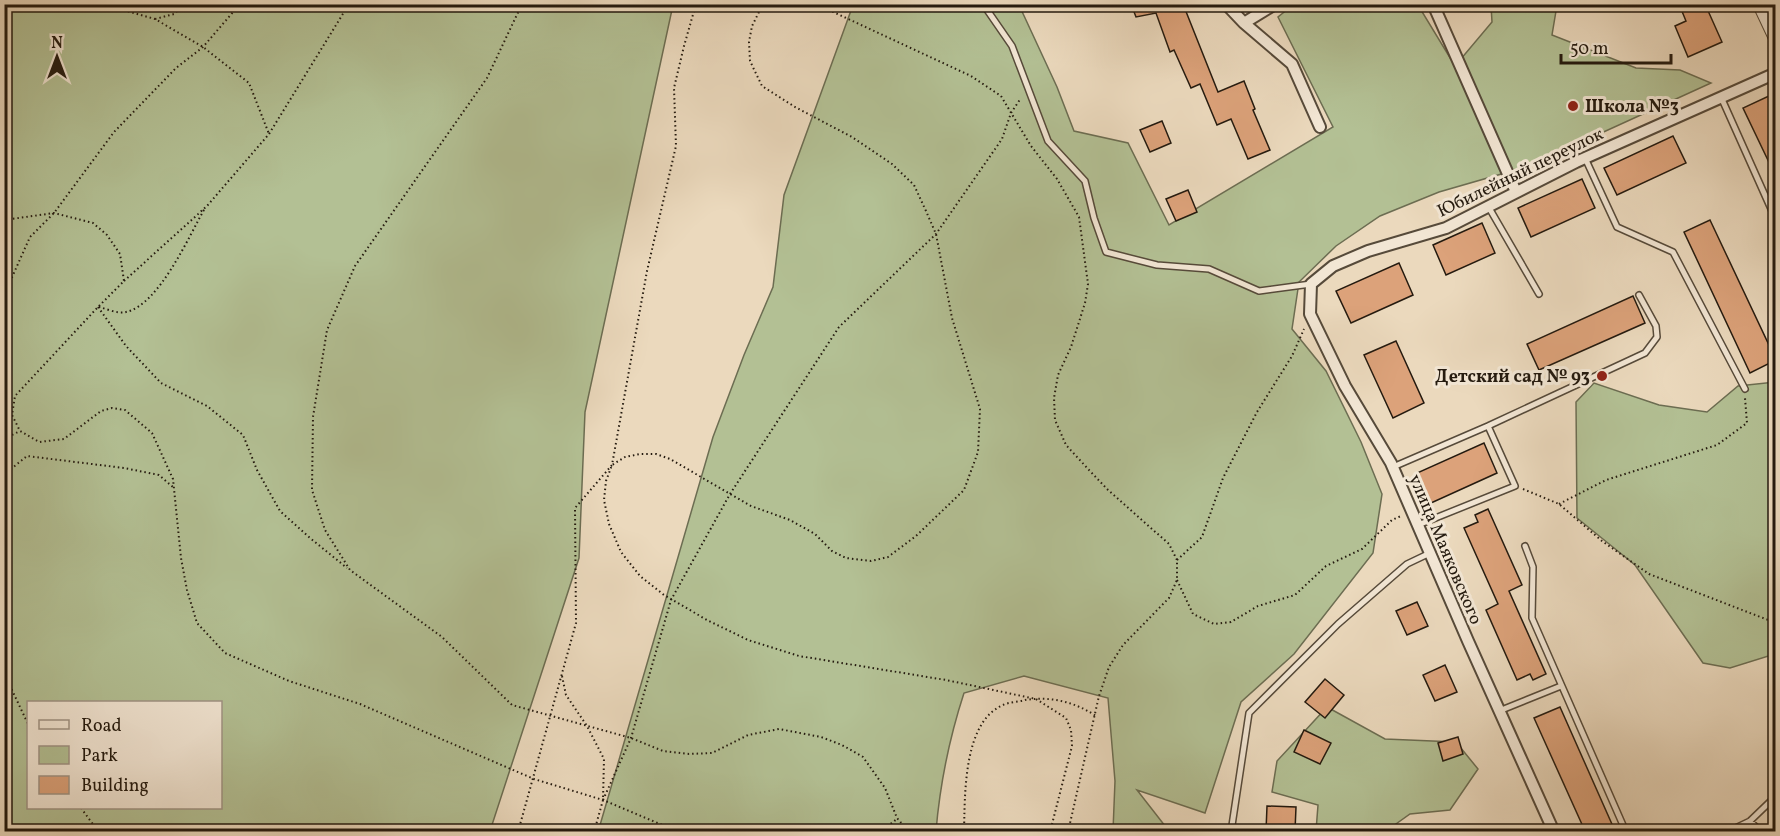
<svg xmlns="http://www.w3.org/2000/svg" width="1780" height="836" font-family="Vollkorn,serif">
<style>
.green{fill:#b3c094;stroke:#6c6d52;stroke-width:1.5;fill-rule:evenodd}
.building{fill:#dca27a;stroke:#241a0f;stroke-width:1.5}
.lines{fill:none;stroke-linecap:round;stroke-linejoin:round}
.service-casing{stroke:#564a3a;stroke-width:8}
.minor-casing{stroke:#564a3a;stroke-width:14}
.tertiary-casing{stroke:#564a3a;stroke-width:16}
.path{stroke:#241a0f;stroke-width:2;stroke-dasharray:1.5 3;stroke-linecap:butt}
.service{stroke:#f2e6d4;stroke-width:5}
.minor{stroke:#f2e6d4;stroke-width:10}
.tertiary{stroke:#f2e6d4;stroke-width:14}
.poi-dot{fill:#8f2418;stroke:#f2e6d4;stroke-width:2}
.labels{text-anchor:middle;stroke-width:6;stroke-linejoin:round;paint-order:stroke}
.poi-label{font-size:18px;font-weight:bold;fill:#241a0f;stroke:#f2e6d4;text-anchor:start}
.street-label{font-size:18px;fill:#241a0f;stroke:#f2e6d4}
</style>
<rect width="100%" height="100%" fill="#ebd9bd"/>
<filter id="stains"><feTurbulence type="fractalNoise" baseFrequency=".00333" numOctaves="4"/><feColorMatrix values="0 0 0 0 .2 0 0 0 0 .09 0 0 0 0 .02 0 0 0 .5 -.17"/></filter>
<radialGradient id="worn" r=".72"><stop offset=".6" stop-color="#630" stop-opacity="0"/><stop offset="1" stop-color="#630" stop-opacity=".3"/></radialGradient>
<path class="green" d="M 5,4 L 673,5 L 585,412 L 579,558 L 490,831 L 5,831 ZM 28,702 L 220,702 L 220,808 L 28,808 Z
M 853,5 L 1019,5 L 1057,87 L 1074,131 L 1128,143 L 1169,225 L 1333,127 L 1278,17 L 1293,5 L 1418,5 L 1455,66 L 1492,22 L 1491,5 L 1557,5 L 1552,35 L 1636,68 L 1680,70 L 1711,83 L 1529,166 L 1439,192 L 1380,216 L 1336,246 L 1299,282 L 1292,329 L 1326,371 L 1361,442 L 1382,494 L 1373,553 L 1294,654 L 1241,702 L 1205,813 L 1137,790 L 1169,831 L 1113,831 L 1115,781 L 1108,698 L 1024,676 L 964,693 C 949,739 940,784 936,831 L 598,832 L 713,437 L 744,355 L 773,287 L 784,195 Z
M 1775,382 L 1775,654 L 1730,668 L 1703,663 L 1635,565 L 1577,518 L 1576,402 L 1594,383 L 1659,405 L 1707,412 L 1738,386 Z
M 1327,707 L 1385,739 L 1456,742 L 1478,769 L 1450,810 L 1410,814 L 1386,831 L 1316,831 L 1318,805 L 1272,792 L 1277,761 Z"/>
<path class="building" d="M 1131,4 L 1183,4 L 1218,92 L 1244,81 L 1255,109 L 1253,110 L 1270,150 L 1248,159 L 1231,119 L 1217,125 L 1200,84 L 1191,88 L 1174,50 L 1170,52 L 1156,13 L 1136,17 Z
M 1679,4 L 1705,4 L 1722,42 L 1688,57 L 1675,26 L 1686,21 Z
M 1771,95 L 1776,106 L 1776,177 L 1743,108 Z
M 1162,121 L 1171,143 L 1150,152 L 1140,130 Z
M 1673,136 L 1686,163 L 1617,195 L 1604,168 Z
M 1582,179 L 1595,208 L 1531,237 L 1518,208 Z
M 1188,190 L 1197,212 L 1176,221 L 1166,199 Z
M 1710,220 L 1776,360 L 1750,373 L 1684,232 Z
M 1482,223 L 1495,253 L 1446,275 L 1433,245 Z
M 1399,263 L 1413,295 L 1351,323 L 1336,291 Z
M 1633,296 L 1645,323 L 1539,370 L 1527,344 Z
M 1396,341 L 1424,403 L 1393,418 L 1364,355 Z
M 1484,443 L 1497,473 L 1431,503 L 1417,473 Z
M 1488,509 L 1522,585 L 1509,591 L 1546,674 L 1533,680 L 1530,674 L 1517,680 L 1486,610 L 1498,604 L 1464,528 L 1478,522 L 1475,515 Z
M 1417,602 L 1428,626 L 1407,635 L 1396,611 Z
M 1445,665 L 1457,692 L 1435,701 L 1423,675 Z
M 1325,679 L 1344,695 L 1325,718 L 1305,702 Z
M 1560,707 L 1615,831 L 1585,831 L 1534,718 Z
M 1304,730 L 1331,743 L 1320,764 L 1294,752 Z
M 1458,737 L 1463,754 L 1443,761 L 1438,743 Z
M 1267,806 L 1296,807 L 1295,831 L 1266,831 Z"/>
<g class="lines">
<g class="service-casing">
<path id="service" d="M 983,4 L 1012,46 L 1048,141 L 1085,181 L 1094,218 L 1106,252 L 1157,265 L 1209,269 L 1259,291 L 1311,284
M 1721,97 L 1776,220
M 1585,158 L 1617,227 L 1673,252 L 1745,389
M 1488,206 L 1539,294
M 1393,467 L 1488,426 L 1645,353 L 1657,337 L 1656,326 L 1639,295
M 1418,525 L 1515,486 L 1488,426
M 1525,546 L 1533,567 L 1532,618 L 1626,832
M 1499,711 L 1561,686
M 1750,821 L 1761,832
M 1231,832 L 1249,713 L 1338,624 L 1407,564 L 1430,553
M 1727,832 L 1750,821 L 1776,796"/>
</g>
<g class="minor-casing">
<path id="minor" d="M 1226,4 L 1244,23 L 1275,4
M 1433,4 L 1516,192
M 1244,23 L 1292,64 L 1320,127
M 1554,832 L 1468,641 L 1391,463 L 1345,386 L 1310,314 L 1311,284 L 1333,266 L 1368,251 L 1446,228 L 1576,162 L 1776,73"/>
</g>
<g class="tertiary-casing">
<path id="tertiary" d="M 1760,4 L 1776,38"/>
</g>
<path class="path" d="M 102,4 L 155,19 L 203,47 L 249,83 L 269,134
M 118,4 L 121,11
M 522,4 L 487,78 L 355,266 L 327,330 L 313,417 L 312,490 L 325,530 L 350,570 L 442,637 L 512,705 L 631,738 L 663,751 L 689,754 L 712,753 L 748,735 L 779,729 L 821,737 L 842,745 L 863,757 L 885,788 L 897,818 L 909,832
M 763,4 L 752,26 L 749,42 L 750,61 L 762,86 L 795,107 L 852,137 L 892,164 L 914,185 L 926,211 L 936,234 L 952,318 L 980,409 L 978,452 L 964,490 L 916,536 L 888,557 L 871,561 L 846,558 L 832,551 L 815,534 L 790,520 L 751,506 L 670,459 L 656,454 L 640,454 L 625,457 L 612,465 L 606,481 L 604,500 L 609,524 L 621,552 L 640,576 L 664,595 L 707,620 L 748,640 L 799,656 L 946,680 L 1036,699 L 1066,718 L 1071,730 L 1072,746 L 1050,832
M 816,4 L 971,76 L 1001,96 L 1031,146 L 1057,179 L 1079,217 L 1088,284 L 1085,303 L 1071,347 L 1058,375 L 1054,398 L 1055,420 L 1066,445 L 1089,470 L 1108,490 L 1169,544 L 1177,560 L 1177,580 L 1169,598 L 1123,645 L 1109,667 L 1099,696 L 1068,832
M 155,19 L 174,14 L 184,4
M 4,220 L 54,213 L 93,223 L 107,235 L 120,254 L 124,281 L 98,307 L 15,396 L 12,415 L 20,431 L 39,442 L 64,439 L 101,411 L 112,408 L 125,410 L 152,433 L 173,479 L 181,558 L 187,590 L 197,623 L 225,653 L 289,681 L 360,704 L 534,779 L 603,800 L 679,832
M 124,281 L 207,206 L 269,134 L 349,4
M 4,299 L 9,284 L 30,237 L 54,213 L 114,132 L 176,68 L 203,47 L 240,4
M 98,307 L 126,346 L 161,383 L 207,406 L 243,435 L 257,470 L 280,511 L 310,538 L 347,568
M 99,307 C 107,309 118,314 126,312 C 159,305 189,236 205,208
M 4,439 L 20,431
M 4,481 L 11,469 L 27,456 L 124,468 L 159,475 L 174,488
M 1523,489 L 1559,504 L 1602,541 L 1649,574 L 1776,623
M 1559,504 L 1606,480 L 1717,445 L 1747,423 L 1745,398
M 4,506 L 8,548 L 4,589
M 1177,560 L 1202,537 L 1223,478 L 1257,412 L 1292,356 L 1304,329
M 1177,580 L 1193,614 L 1214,624 L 1231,622 L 1258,606 L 1295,595 L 1326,566 L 1362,549 L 1392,520 L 1401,516
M 4,673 L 28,724
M 562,676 L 566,695 L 587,726 L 604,759 L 603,800 L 594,832
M 603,800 L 631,738 L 671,600 L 730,494 L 839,327 L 936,234 L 1002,139 L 1011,113 L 1021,98
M 81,808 L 95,827 L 102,832
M 518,832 L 576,623 L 575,508 L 612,465 L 647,271 L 676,146 L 674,88 L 684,46 L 696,4
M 880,832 L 897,819
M 964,832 C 965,795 963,722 1003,705 C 1009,702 1018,702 1025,700 C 1051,696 1075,702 1096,716"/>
<use href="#service" class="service"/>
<use href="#minor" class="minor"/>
<use href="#tertiary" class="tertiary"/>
</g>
<g class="poi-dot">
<circle cx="1573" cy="106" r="6"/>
<circle cx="1602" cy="376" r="6"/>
</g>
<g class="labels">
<g class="poi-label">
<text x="1585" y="112">Школа №3</text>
<text x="1590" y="382" text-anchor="end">Детский сад № 93</text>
</g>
<g class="street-label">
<text transform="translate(1520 172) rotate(-26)" y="6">Юбилейный переулок</text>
<text transform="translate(1446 549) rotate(67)" y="6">улица Маяковского</text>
</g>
</g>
<rect width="1780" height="836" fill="none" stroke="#ebd9bd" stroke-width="24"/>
<rect x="6" y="6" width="1768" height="824" fill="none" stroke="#241a0f" stroke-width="3"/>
<rect x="12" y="12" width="1756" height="812" fill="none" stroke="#241a0f" stroke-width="1.5"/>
<rect x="27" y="701" width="195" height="108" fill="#f2e6d4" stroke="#a09485" stroke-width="1.5"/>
<rect x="39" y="720" width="30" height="9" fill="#f2e6d4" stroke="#a09485" stroke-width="1.5"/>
<text x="81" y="731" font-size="18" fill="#241a0f">Road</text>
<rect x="39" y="746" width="30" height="18" fill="#b3c094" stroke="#a09485" stroke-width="1.5"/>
<text x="81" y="761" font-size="18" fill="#241a0f">Park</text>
<rect x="39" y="776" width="30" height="18" fill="#dca27a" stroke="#a09485" stroke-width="1.5"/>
<text x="81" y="791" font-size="18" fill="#241a0f">Building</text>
<g transform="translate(57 57)" stroke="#f2e6d4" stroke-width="4.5" paint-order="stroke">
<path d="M0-4.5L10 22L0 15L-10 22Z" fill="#241a0f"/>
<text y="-9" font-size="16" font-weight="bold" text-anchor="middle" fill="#241a0f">N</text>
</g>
<path d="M1561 54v9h110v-9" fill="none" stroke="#241a0f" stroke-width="3"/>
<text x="1570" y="54" font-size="18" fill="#241a0f" stroke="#f2e6d4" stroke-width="4.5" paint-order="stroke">50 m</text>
<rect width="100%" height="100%" filter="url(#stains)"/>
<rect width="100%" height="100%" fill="url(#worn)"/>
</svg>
